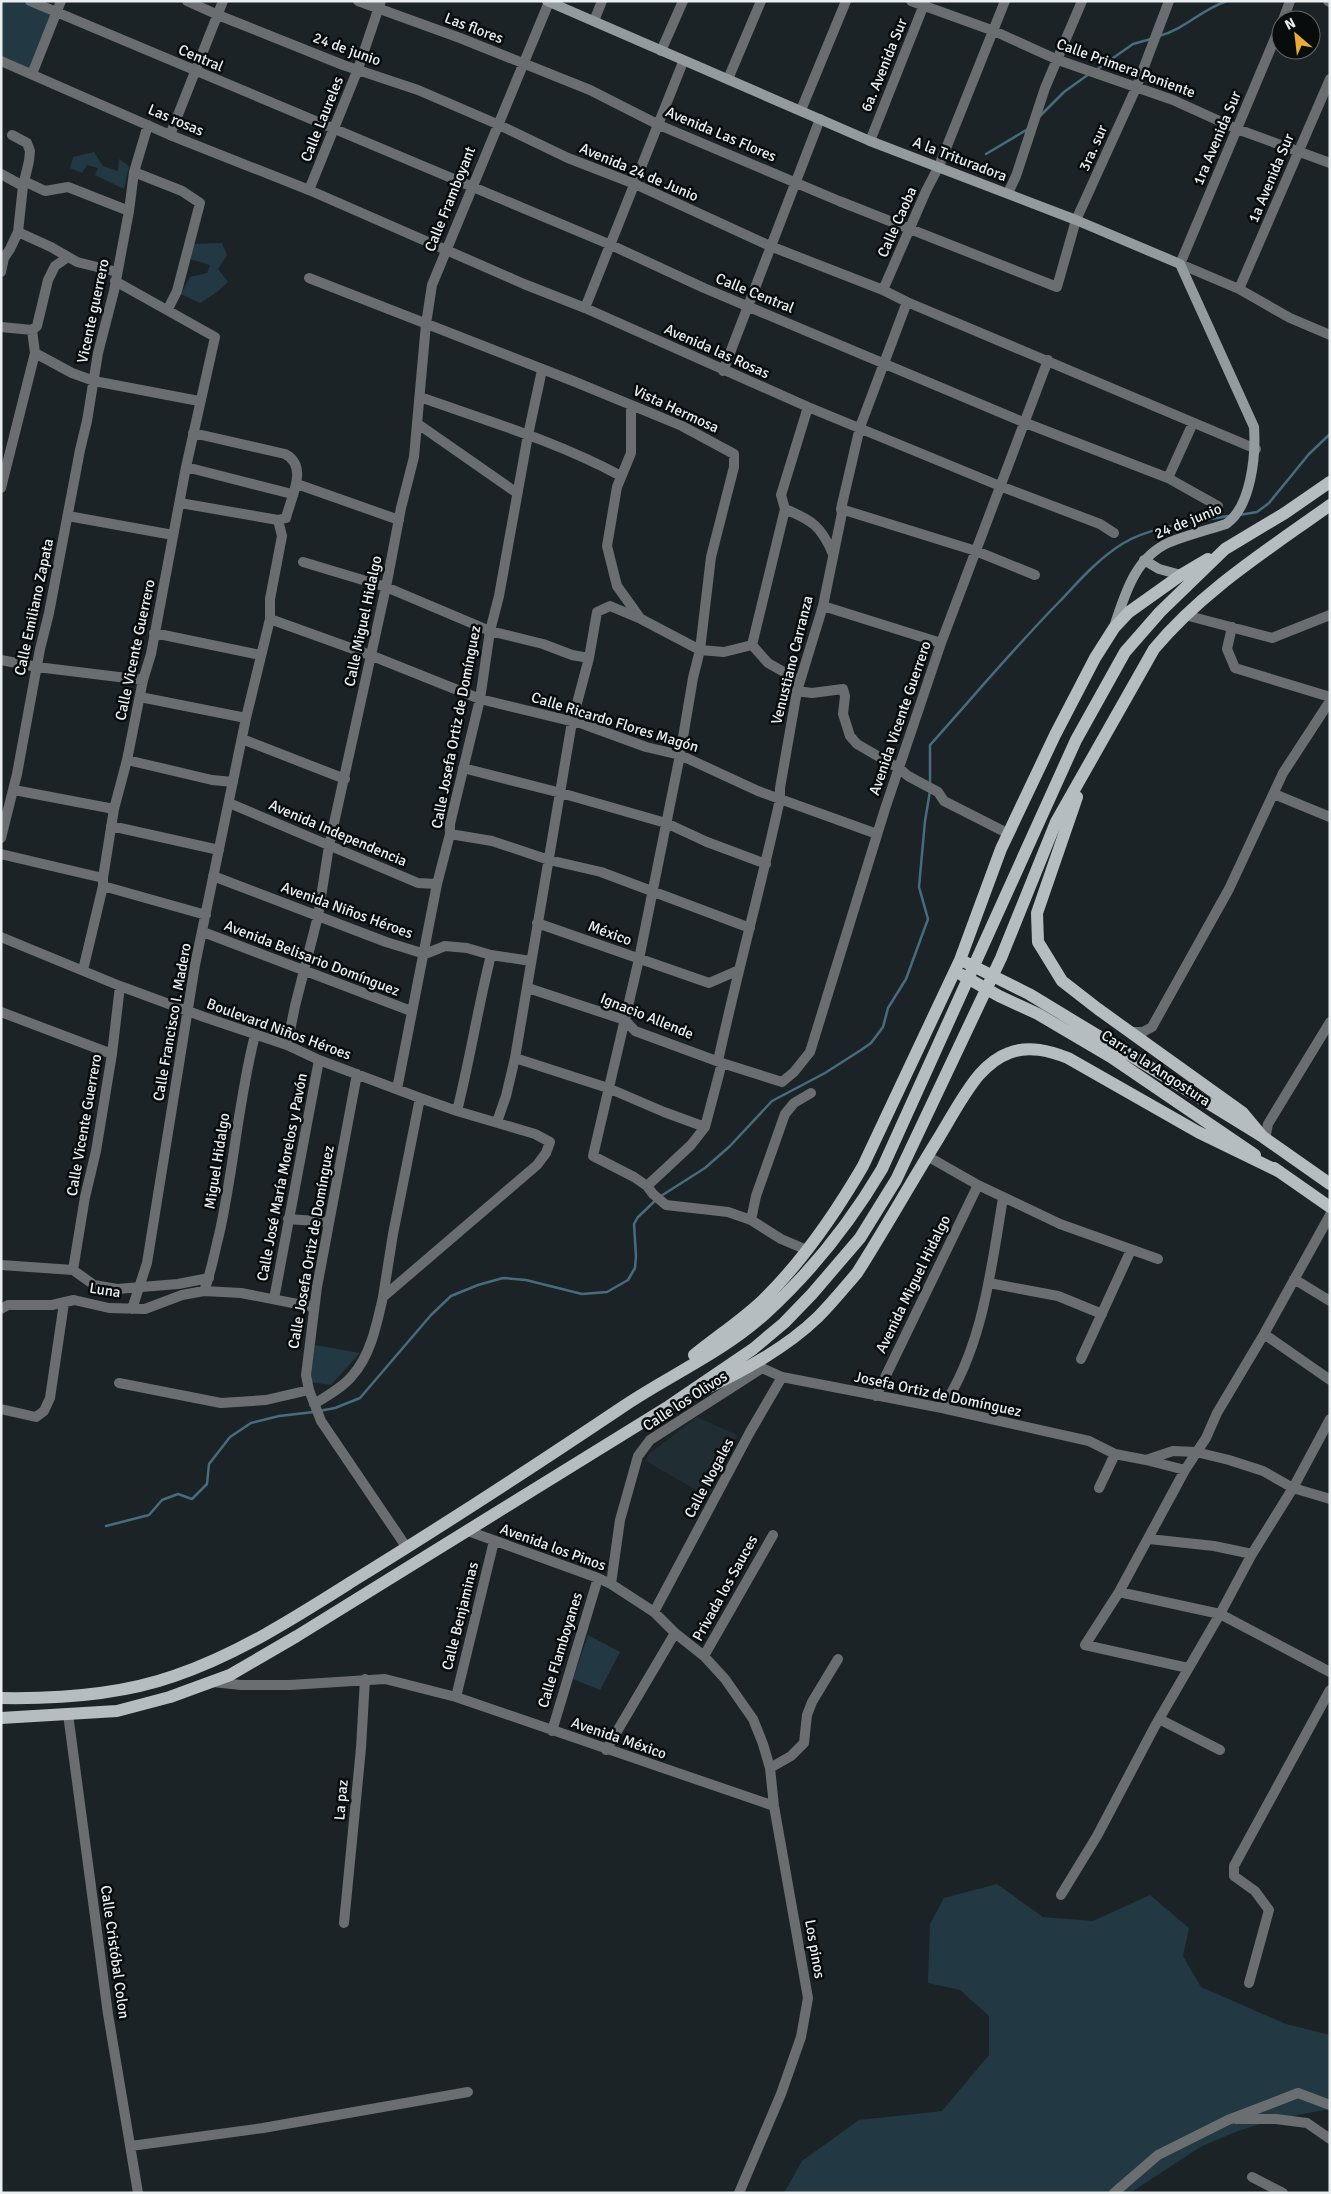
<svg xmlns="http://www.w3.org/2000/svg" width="1331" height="2194" font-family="Signika,sans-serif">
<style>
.built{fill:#202e34}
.green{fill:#223842}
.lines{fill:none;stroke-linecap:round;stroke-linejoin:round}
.stream{stroke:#466c7e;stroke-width:2.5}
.street{stroke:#6b6e70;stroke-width:10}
.secondary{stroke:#949b9e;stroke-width:10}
.primary{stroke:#b5bdc1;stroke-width:12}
.labels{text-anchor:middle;stroke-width:5;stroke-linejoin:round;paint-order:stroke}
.street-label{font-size:15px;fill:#e9eef1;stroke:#090c0d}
</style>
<rect width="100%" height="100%" fill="#1c2326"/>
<path class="built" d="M 697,1417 L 737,1435 L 708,1497 L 646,1461 L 648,1455 Z"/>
<path class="green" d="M 1,1 L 21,1 L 51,15 L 30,72 L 1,61 Z
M 94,152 L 103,166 L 118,171 L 119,159 L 129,166 L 124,189 L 95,175 L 98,168 L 87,165 L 82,173 L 70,168 L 73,157 Z
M 222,243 L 227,255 L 218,269 L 228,282 L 217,292 L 200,303 L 181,294 L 190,277 L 207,273 L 210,265 L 190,259 L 191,244 Z
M 315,1345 L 360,1353 L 331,1385 L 309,1382 Z
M 588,1635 L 620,1652 L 600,1690 L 573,1679 Z
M 997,1884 L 1043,1917 L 1093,1921 L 1150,1895 L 1189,1928 L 1183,1956 L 1201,1987 L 1286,2024 L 1330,2035 L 1330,2109 L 1276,2119 L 1238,2131 L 1202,2146 L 1130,2193 L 784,2193 L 802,2161 L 859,2120 L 942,2111 L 989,2055 L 989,2016 L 960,1990 L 928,1983 L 930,1924 L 944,1898 Z"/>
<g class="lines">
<path class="stream" d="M 1159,36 C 1187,28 1200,10 1227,1
M 1096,70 L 1133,44 L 1151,39
M 1040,116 L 1064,92 L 1089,74
M 986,154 L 1028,129
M 1239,515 L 1257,512 L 1269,503 L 1309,454 L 1330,434
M 930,783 L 930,745 C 973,697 1015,647 1060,601 C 1079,581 1098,559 1122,544 C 1151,526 1195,522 1228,516
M 661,1196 L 705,1168 L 730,1146 L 772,1101 L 825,1073 L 861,1050 L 871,1043 L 883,1027 L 888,1008 L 906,979 L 928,919 L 919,887 L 925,821 L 930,791
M 319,1411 L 335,1408 L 360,1398 L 431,1315 L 451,1296 L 478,1285 L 503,1278 L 526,1280 L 582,1294 L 607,1292 L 628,1280 L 635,1268 L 636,1256 L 634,1224 L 638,1217 L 657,1199
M 106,1526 L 149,1515 L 162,1500 L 178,1494 L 192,1499 L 207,1484 L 209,1464 L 230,1437 L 251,1423 L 279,1416 L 314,1412"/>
<path class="street" d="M 30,1 L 611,245 L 704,288 L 1023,422 L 1168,478 L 1218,506
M 187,1 L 218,15 L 343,65 L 418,90 L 497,124 L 568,158 L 635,184 L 770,246 L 883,290 L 907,302 L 1256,449
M 358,1 L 460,38 L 590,90 L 659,125 L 839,201 L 1057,287 L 1076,220 L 1136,88 L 1169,1
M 911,1 L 994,31 L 1058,60 L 1173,100 L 1237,129 L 1330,163
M 1328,1 L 1330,2
M 1283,20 L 1290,1
M 594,21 L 602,1
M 1281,24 L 1180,264 L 1239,289 L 1290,318 L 1330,335
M 661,51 L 683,1
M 1,61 L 170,135 L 309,190 L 524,284 L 585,308 L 808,407 L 1000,486 L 1100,524 L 1114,533
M 32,74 L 61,1
M 728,79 L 761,1
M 801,110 L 846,1
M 170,135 L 223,1
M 870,141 L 925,2
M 134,172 L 182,191 L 200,203 L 177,291 L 168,309
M 1,174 L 23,186
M 24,181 L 45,191 L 68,187 L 129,211
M 309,190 L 358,69 L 381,1
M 1008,193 L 1016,176 L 1045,88 L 1082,1
M 18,232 L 51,247 L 77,262 L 117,272
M 1,272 L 4,258 L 10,249 L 18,232 L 23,186 L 29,161 L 30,151 L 27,143 L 12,135
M 309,278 L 573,381 L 682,426 L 734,454 L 734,467 L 711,557 L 700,650 L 693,678 L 680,755 L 639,959 L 593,1156 L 634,1177 L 647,1186 L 653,1194 L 666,1205 L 728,1212 L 751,1220 L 781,1239 L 807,1250
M 1239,289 L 1330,79
M 883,290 L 926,191 L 939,166 L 1005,1
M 585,308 L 683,62
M 1,327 L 32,330
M 35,353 L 72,373 L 94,381 L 199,401
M 723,371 L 820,119
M 420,397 C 488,421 558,442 621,476
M 631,405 L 631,453 L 617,487 L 607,546 L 617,586 L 640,618
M 418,424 L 517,493
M 186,467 L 292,494
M 1168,478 L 1193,423
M 297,484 L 399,520
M 1,488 L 35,353 L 32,330 L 37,326 L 48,280 L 55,266 L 68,257
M 180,503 L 278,520 L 286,518 C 291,497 309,466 285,454 L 193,433
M 785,509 C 812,520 821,526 833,554
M 841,509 L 976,551 L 1035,575
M 68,516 L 173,535
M 303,562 L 386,587 L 490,631 L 543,644 L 572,655 L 589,658
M 823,606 L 941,643
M 1185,615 L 1272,638 L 1330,615
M 270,619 L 370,655 L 480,699 L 583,724 L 646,747 L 680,755 L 758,791 L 877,834
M 1232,627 L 1227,649 L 1235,668 L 1330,697
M 154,633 L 260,655
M 752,645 L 785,509 L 781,495 L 808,407
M 1,660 L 37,667 L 143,680
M 797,691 L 812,693 L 843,689 L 845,696 L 843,714 L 850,736 L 857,744 L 900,769 L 908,776 L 938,792 L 944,801 L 1009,834
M 140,697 L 246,718
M 242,739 L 345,779
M 127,760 L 212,780 L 233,782
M 463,768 L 561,793 L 666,823 L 707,842 L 766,864
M 14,790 L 114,809
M 1274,794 L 1330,817
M 229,803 L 418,883 L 437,884
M 111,826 L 219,850
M 450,834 L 492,841 L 549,860 L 601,872 L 750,928
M 1,838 L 17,774 L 40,649 L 49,613 L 80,450 L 87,421 L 98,353 L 114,291 L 129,211 L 134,172 L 148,125
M 1,854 L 103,878
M 213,876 L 386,942 L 425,954 L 445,946 L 467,948 L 491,955 L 531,961
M 103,886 L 206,915
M 537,923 L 709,983 L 739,970
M 203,932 L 411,1011
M 1,937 L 120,986 L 204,1017 L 287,1045 L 319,1060 L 420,1098 L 457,1111 L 535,1134 L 550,1142 L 546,1153 L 537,1165 L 383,1297 L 393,1234 L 420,1098
M 83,970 L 103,886 L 103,878 L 114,809 L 127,760 L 143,680 L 151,654 L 186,467 L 215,337 L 115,281
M 528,988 L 625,1020 L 635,1031 L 722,1063 L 782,1082 L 794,1072 L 810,1052 L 885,809 L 941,643 L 1048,360
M 1,1012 L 112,1054
M 1129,1032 L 1143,1032 L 1152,1027 L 1229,889 L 1283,773 L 1330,701
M 287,1045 L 295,1006 L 318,916 L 329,846 L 386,587 L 401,508 L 414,457 L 426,324 L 432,285 L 549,2
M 515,1058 L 608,1088 L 664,1112 L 705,1127 L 691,1145 L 647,1186
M 718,1061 C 737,973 761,887 780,799 L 780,788 L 797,691 L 823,606 L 842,513 L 841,509 L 860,427 L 907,302
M 357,1074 L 317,1287 L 306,1375 L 309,1390 L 321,1421 L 407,1548
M 397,1089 L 437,884 L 450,834 L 450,824 L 480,699 L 490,631 L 499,596 L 528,435 L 542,370
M 457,1111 C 470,1059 478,1007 491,955
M 497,1122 L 506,1096 L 515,1058 L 572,722 L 589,658 L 597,612 L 610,606 L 641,619 L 700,650 L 724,652 L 752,645 L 768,663 L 800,681
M 705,1127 L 722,1063
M 1265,1139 L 1268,1124 L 1330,1022
M 927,1156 L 978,1185 L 1060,1224 L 1158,1259
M 288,1219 L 329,1222
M 751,1220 L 756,1196 L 785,1114 L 794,1103 L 811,1093
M 1,1265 L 73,1270 L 94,1285 L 117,1289 L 178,1284 L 209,1278
M 73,1270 L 85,1197 L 96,1151 L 112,1054 L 120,986
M 1294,1279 L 1330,1301
M 989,1283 L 1058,1296 L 1102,1314
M 204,1291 C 211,1273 214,1254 219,1235 C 234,1169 238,1101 255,1035
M 274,1299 L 319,1060
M 1,1309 L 8,1305 L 52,1305 L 74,1300 L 109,1308 L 145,1309 L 182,1295 L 204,1291 L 241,1293 L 313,1307
M 132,1309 L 147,1263 L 195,965 L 246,718 L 270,619 L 270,599 L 282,536 L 278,520
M 1264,1334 L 1330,1380
M 1081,1359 L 1131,1250
M 755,1363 L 762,1368 L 782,1377 L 942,1408 L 1089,1441 L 1115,1454 L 1146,1460 L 1173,1451 L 1196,1452 L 1229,1460 L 1263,1471 L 1293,1488 L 1330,1499
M 119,1383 L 221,1403 L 266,1400 L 309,1390
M 876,1396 L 978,1185
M 314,1404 C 327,1396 342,1388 352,1376 C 371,1355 377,1323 383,1297
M 942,1408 C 983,1347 991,1269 1003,1198
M 1,1409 L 36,1417 L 44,1411 L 50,1398 L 64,1303
M 1146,1460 L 1185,1470
M 1099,1488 L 1115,1454
M 468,1531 L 598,1578 L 611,1584 L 654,1612 L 675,1633 L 704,1656 L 725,1679 L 753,1719 L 763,1744 L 770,1768 L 774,1806 L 808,1998 L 801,2037 L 781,2094 L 739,2193
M 1149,1539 L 1214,1546 L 1252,1554
M 611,1584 L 620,1520 L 638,1456 L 650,1440 L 762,1368
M 1119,1592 L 1220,1614 L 1330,1672
M 654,1612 L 750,1432 L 782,1377
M 704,1656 L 773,1535
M 1188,1668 L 1085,1645 L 1119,1592 L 1185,1470 L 1206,1438 L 1217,1413 L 1264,1334 L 1330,1215
M 213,1682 L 241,1685 L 290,1685 L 385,1679 L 456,1697 L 774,1806
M 456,1697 L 494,1541
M 68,1714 L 108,2014 L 138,2193
M 1161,1720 L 1220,1750
M 552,1731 L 598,1578
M 606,1750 L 675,1633
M 770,1768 L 791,1756 L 804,1743 L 807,1715 L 812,1702 L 838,1659
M 1061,1895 L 1097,1836 L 1155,1726 L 1220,1614 L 1252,1554 L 1293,1488 L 1330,1419
M 344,1923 L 361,1748 L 365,1679
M 1249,1983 L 1269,1910 L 1255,1891 L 1234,1876 L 1234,1866 L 1330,1690
M 1236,2119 L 1276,2119 L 1307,2123 L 1330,2139
M 131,2146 L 263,2128 L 468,2092
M 1252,2177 L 1283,2193
M 1114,2193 L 1158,2155 L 1228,2120 L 1298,2093 L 1330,2105"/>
<path class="secondary" d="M 547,1 L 870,141 L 1076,220 L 1180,264 L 1254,427 C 1256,456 1251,507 1226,524 C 1207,530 1188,535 1170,542 C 1135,557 1125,594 1114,627
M 1144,560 L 1159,569 L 1181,575"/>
<path class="primary" d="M 1077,797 L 1037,913 L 1038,942 L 1043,950 L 1062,981 L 1098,1009 L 1243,1113 L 1263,1137
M 965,962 L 1029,994 L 1148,1066 L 1263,1137 L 1330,1184
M 962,975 L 999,996 L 1038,1014 L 1111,1057 L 1255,1155
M 1274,1168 L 1330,1207
M 694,1355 C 716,1337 742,1320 763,1300 C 803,1261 835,1214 863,1166 L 960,960 L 1001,849 L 1055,735 L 1095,658 L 1114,628 L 1129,612 L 1181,575 L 1208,559
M 703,1390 C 743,1371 786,1348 818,1317 C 832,1303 844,1288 857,1273 C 885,1229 910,1184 938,1139 C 951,1118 963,1094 979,1075 C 987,1066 998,1057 1009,1053 C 1029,1045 1050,1051 1068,1058 L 1198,1132 L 1280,1172
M 1,1698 C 59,1699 120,1695 174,1676 C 239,1654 299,1615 356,1579 C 447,1523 536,1465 624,1406 C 670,1375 725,1351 766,1313 C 812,1271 850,1223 882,1169 L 1076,740 L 1125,652 L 1160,612 L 1225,549 L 1285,513 L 1330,482
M 1,1718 L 117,1711 L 170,1697 L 230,1675 L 297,1636 L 669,1406 L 753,1349 L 784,1323 L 812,1294 L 860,1238 L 896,1180 L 1001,958 L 1056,822 L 1154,649 C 1203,590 1269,549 1330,505"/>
</g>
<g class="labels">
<g class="street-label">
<text transform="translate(474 28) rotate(21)" y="5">Las flores</text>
<text transform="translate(347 49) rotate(20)" y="5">24 de junio</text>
<text transform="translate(201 58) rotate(23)" y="5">Central</text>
<text transform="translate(884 65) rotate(-68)" y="5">6a. Avenida Sur</text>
<text transform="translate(1126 68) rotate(20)" y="5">Calle Primera Poniente</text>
<text transform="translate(322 119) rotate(-68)" y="5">Calle Laureles</text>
<text transform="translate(176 120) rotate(23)" y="5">Las rosas</text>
<text transform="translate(721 134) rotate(23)" y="5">Avenida Las Flores</text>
<text transform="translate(1217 138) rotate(-67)" y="5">1ra Avenida Sur</text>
<text transform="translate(1093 148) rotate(-66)" y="5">3ra. sur</text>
<text transform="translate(960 159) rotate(21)" y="5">A la Trituradora</text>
<text transform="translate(639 172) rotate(23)" y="5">Avenida 24 de Junio</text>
<text transform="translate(1271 178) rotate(-67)" y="5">1a Avenida Sur</text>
<text transform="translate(450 199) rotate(-68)" y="5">Calle Framboyant</text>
<text transform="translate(897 222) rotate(-66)" y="5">Calle Caoba</text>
<text transform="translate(755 293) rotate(22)" y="5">Calle Central</text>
<text transform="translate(93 311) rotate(-78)" y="5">Vicente guerrero</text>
<text transform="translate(717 351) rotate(24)" y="5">Avenida las Rosas</text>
<text transform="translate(676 409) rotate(25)" y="5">Vista Hermosa</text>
<text transform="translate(1188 521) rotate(-22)" y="5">24 de junio</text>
<text transform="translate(34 607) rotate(-78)" y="5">Calle Emiliano Zapata</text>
<text transform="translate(363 621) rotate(-78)" y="5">Calle Miguel Hidalgo</text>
<text transform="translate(135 650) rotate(-78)" y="5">Calle Vicente Guerrero</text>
<text transform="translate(792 660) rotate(-76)" y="5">Venustiano Carranza</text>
<text transform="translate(900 718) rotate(-71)" y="5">Avenida Vicente Guerrero</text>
<text transform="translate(615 722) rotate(17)" y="5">Calle Ricardo Flores Magón</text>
<text transform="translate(456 727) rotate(-79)" y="5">Calle Josefa Ortiz de Domínguez</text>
<text transform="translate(338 833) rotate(23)" y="5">Avenida Independencia</text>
<text transform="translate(347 910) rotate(20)" y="5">Avenida Niños Héroes</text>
<text transform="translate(610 933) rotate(20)" y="5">México</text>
<text transform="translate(312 958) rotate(21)" y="5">Avenida Belisario Domínguez</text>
<text transform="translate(647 1016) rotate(22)" y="5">Ignacio Allende</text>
<text transform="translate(172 1022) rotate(-80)" y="5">Calle Francisco I. Madero</text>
<text transform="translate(279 1029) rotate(20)" y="5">Boulevard Niños Héroes</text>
<text transform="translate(1156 1068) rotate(33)" y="5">Carr. a la Angostura</text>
<text transform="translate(84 1125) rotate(-80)" y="5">Calle Vicente Guerrero</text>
<text transform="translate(217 1161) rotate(-81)" y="5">Miguel Hidalgo</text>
<text transform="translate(282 1177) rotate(-79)" y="5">Calle José María Morelos y Pavón</text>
<text transform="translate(311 1247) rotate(-80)" y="5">Calle Josefa Ortiz de Domínguez</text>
<text transform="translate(913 1284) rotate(-64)" y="5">Avenida Miguel Hidalgo</text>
<text transform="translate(105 1290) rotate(9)" y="5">Luna</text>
<text transform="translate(938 1394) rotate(12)" y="5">Josefa Ortiz de Domínguez</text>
<text transform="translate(685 1401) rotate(-33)" y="5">Calle los Olivos</text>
<text transform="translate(709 1478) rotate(-62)" y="5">Calle Nogales</text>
<text transform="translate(553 1547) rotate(20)" y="5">Avenida los Pinos</text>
<text transform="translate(725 1588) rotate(-61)" y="5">Privada los Sauces</text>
<text transform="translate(460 1616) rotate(-76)" y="5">Calle Benjaminas</text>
<text transform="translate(560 1650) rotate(-73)" y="5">Calle Flamboyanes</text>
<text transform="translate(619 1738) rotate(19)" y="5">Avenida México</text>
<text transform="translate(341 1800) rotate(-85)" y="5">La paz</text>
<text transform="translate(815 1949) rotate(80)" y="5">Los pinos</text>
<text transform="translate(115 1952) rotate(82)" y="5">Calle Cristóbal Colon</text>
</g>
</g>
<rect width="1331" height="2194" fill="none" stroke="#e9eef1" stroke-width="5"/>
<g transform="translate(1296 35) rotate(332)"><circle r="24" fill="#090c0d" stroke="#636668"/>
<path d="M0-4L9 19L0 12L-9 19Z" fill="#e9ab38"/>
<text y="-8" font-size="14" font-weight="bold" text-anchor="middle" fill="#e9eef1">N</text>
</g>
</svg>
